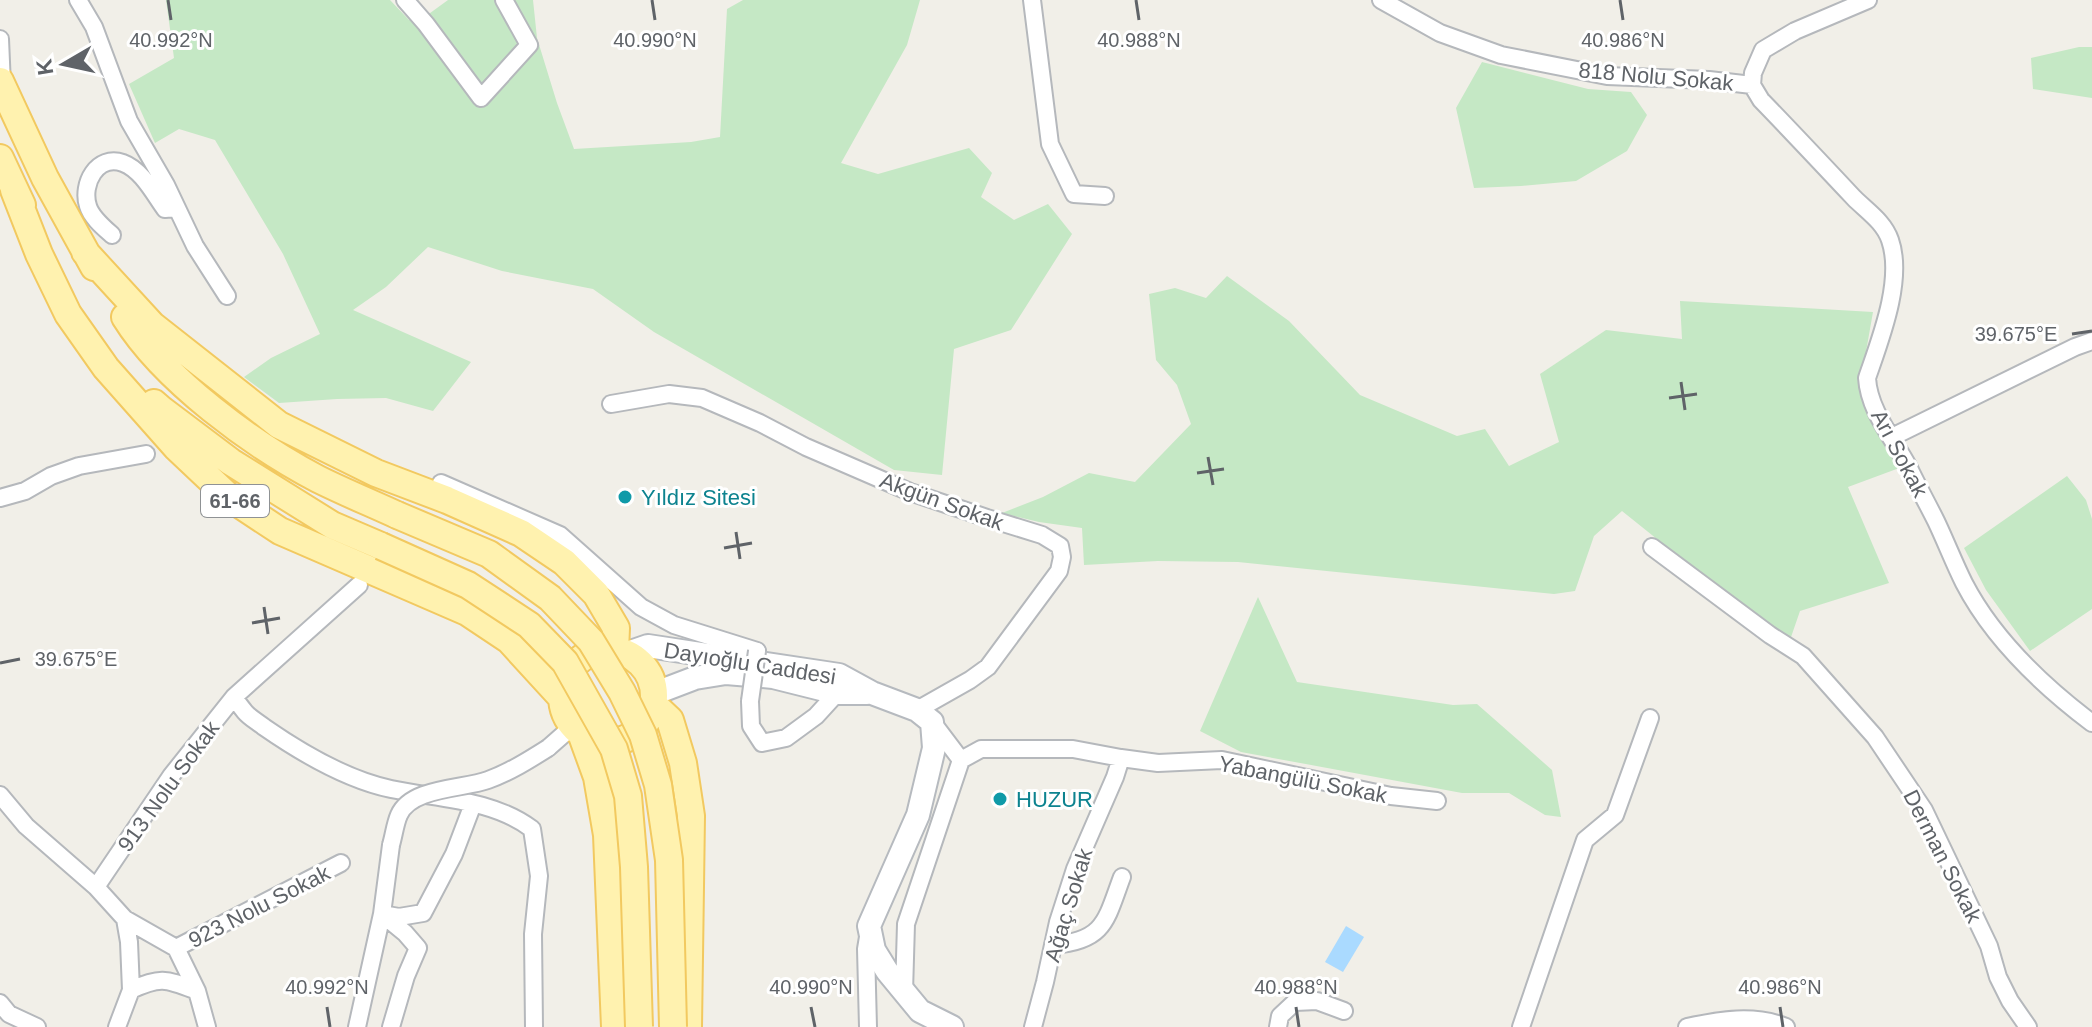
<svg xmlns="http://www.w3.org/2000/svg" width="2092" height="1027" font-family="Helvetica,sans-serif">
<style>
.green{fill:#c5e8c5}
.water{fill:#aadaff}
.lines{fill:none;stroke-linecap:round;stroke-linejoin:round}
.street-casing{stroke:#b5b8bc;stroke-width:20}
.secondary-casing{stroke:#b6babf;stroke-width:26}
.primary-casing{stroke:#f2c960;stroke-width:30}
.street{stroke:#fff;stroke-width:16}
.secondary{stroke:#fff;stroke-width:22}
.primary{stroke:#fff2af;stroke-width:26}
.street-bridge-casing{stroke:#b5b8bc;stroke-width:20;stroke-linecap:butt}
.primary-bridge-casing{stroke:#f2c960;stroke-width:30;stroke-linecap:butt}
.street-bridge{stroke:#fff;stroke-width:16}
.primary-bridge{stroke:#fff2af;stroke-width:26}
.ticks{fill:none;stroke:#5f6368;stroke-width:3}
.culture-dot{fill:#0f9aa8;stroke:#fff;stroke-width:3}
.labels{text-anchor:middle;stroke-width:6;stroke-linejoin:round;paint-order:stroke}
.shield{fill:#fff;stroke:#8f9295;stroke-width:2}
.shield-label{font-size:20px;font-weight:bold;fill:#5f6368}
.street-label{font-size:22px;fill:#5f6368;stroke:#fff}
.culture-label{font-size:22px;fill:#0d838f;stroke:#fff;text-anchor:start}
.ticks-label{font-size:20px;text-anchor:middle;fill:#5f6368;stroke:#fff;stroke-width:6;stroke-linejoin:round;paint-order:stroke}
</style>
<rect width="100%" height="100%" fill="#f1efe8"/>
<path class="green" d="M 166,0 L 390,0 L 409,20 L 426,16 L 448,0 L 533,0 L 537,38 L 557,103 L 574,149 L 691,142 L 720,137 L 727,9 L 743,0 L 920,0 L 907,45 L 841,163 L 878,174 L 969,148 L 992,173 L 981,197 L 1014,220 L 1048,204 L 1072,234 L 1011,330 L 954,349 L 942,475 L 894,470 L 654,332 L 593,289 L 502,271 L 428,247 L 386,287 L 353,310 L 471,362 L 433,411 L 386,398 L 337,399 L 279,403 L 244,377 L 271,358 L 320,334 L 283,254 L 215,140 L 179,129 L 155,143 L 129,84 L 174,58 Z
M 2079,47 L 2092,47 L 2092,98 L 2033,89 L 2031,58 Z
M 1482,62 L 1588,89 L 1631,92 L 1647,115 L 1627,151 L 1576,181 L 1521,186 L 1474,188 L 1456,108 Z
M 1227,276 L 1289,321 L 1360,395 L 1457,436 L 1485,429 L 1509,466 L 1559,442 L 1540,374 L 1606,330 L 1682,339 L 1680,301 L 1873,312 L 1861,380 L 1902,467 L 1848,487 L 1889,583 L 1800,611 L 1790,640 L 1733,600 L 1622,511 L 1594,536 L 1575,591 L 1554,594 L 1238,562 L 1158,561 L 1084,565 L 1082,528 L 1039,522 L 1002,513 L 1043,497 L 1089,473 L 1135,482 L 1191,424 L 1177,385 L 1156,360 L 1149,294 L 1175,288 L 1206,298 Z
M 2067,476 L 2086,500 L 2092,519 L 2092,609 L 2030,651 L 1986,590 L 1964,548 Z
M 1258,597 L 1297,682 L 1453,705 L 1477,704 L 1552,770 L 1561,817 L 1545,815 L 1509,793 L 1462,793 L 1241,752 L 1200,731 Z"/>
<path class="water" d="M 1346,926 L 1364,937 L 1343,972 L 1325,962 Z"/>
<g class="lines">
<g class="street-casing">
<path id="street" d="M 78,0 L 94,27 L 129,121 L 166,185 L 195,246 L 227,296
M 405,0 L 426,24 L 481,98 L 529,45 L 504,0
M 1032,0 L 1050,144 L 1074,194 L 1105,196
M 1381,0 L 1440,33 L 1501,55 L 1607,76 L 1709,80 L 1752,85
M 0,39 L 2,85
M 1752,85 L 1761,100 C 1792,132 1823,165 1854,198 C 1867,211 1884,222 1890,240 C 1904,280 1880,340 1867,378 C 1869,411 1893,438 1908,466 C 1917,485 1927,503 1936,521 C 1946,542 1954,563 1964,583 C 1993,639 2043,686 2092,723
M 1752,85 L 1753,73 L 1763,50 L 1795,31 L 1868,0
M 112,235 C 103,227 91,217 88,206 C 81,184 97,154 123,163 C 142,170 154,194 165,209 L 177,208
M 611,404 L 669,394 L 702,398 L 760,423 L 806,447 L 910,492 L 987,518 L 1042,535 L 1060,546 L 1062,557 L 1059,571 L 988,667 L 970,680 L 917,710
M 1892,437 L 2075,347 L 2092,341
M 441,483 L 560,535 L 641,607 L 674,625 L 757,651
M 0,498 L 25,491 L 51,476 L 79,466 L 146,454
M 1652,547 L 1770,635 L 1803,656 L 1875,737 L 1924,810 L 1989,946 L 1998,977 L 2010,1001 L 2028,1027
M 234,697 C 237,702 241,707 245,712 C 250,718 258,722 264,727 C 300,752 348,780 391,789 C 439,799 492,799 532,829 L 539,876 L 533,934 L 534,1027
M 750,701 L 751,726 L 762,743 L 786,738 L 816,716 L 837,693
M 933,723 L 961,760 L 981,749 L 1073,749 L 1121,758 L 1115,777 L 1075,869 L 1058,922 L 1045,982 L 1033,1027
M 548,748 L 573,726
M 1121,758 L 1158,763 L 1222,760 L 1391,796 L 1437,801
M 0,795 L 26,826 L 96,887
M 382,914 L 399,917 L 423,913 L 454,854 L 473,804
M 383,915 L 405,933 L 418,948 L 406,976 L 391,1027
M 125,919 L 176,948 L 197,991 L 207,1027
M 1053,945 C 1105,941 1106,920 1122,877
M 176,948 L 341,863
M 131,990 C 161,976 166,979 197,991
M 904,992 L 906,924 L 961,760
M 0,1003 L 9,1014 L 37,1027
M 117,1027 L 131,990 L 129,942 L 125,919 L 96,887 L 171,776 L 234,697 L 359,585
M 357,1027 L 382,914 L 391,845
M 868,1027 L 866,949 L 868,937
M 1278,1027 L 1280,1016 L 1295,1002 L 1317,1001 L 1344,1011
M 1521,1027 L 1585,840 L 1615,815 L 1650,718
M 1687,1027 C 1720,1020 1754,1014 1786,1027"/>
</g>
<g class="secondary-casing">
<path id="secondary" d="M 625,654 L 648,646 L 839,675 L 872,693 L 917,710 L 932,722 L 934,748 L 918,815 L 869,926 L 874,950 L 887,971 L 920,1011 L 952,1027
M 653,694 L 695,678 L 726,673 L 773,677 L 837,693 L 867,693"/>
</g>
<g class="primary-casing">
<path id="primary" d="M 0,81 L 45,178 L 94,267
M 0,158 L 22,205
M 14,190 L 39,254 L 68,314 L 106,368 L 176,447 L 230,498 L 280,531 L 467,612 L 509,640 L 562,698
M 85,252 L 152,325 L 279,425 L 376,473 L 447,500 L 521,533 L 564,562 L 596,594 L 616,628 L 615,651
M 125,317 C 164,380 253,445 318,479 C 344,492 371,503 397,515
M 154,403 L 162,410 L 231,462 L 332,525 L 381,546
M562 696a46 46 0 1 1 92 0a46 46 0 1 1-92 0Z
M 653,704 L 670,720 L 683,763 L 691,816 L 688,1027
M 581,733 L 597,777 L 607,835 L 615,1027"/>
</g>
<use href="#street" class="street"/>
<use href="#secondary" class="secondary"/>
<use href="#primary" class="primary"/>
<g class="street-bridge-casing">
<path id="street-bridge" d="M 750,701 L 757,651
M 391,845 C 394,835 395,824 399,815 C 411,787 464,789 488,780 C 510,772 529,760 548,748"/>
</g>
<g class="primary-bridge-casing">
<path id="primary-bridge" d="M 397,515 L 489,554 L 550,598 L 591,641 L 622,692 L 643,735 L 658,785 L 669,860 L 673,1027
M 381,546 L 468,585 L 529,625 L 565,662 L 614,749 L 628,796 L 634,867 L 639,1027"/>
</g>
<use href="#street-bridge" class="street-bridge"/>
<use href="#primary-bridge" class="primary-bridge"/>
</g>
<path class="ticks" d="M 168,0 L 171,20M 652,0 L 655,20M 1136,0 L 1139,20M 1620,0 L 1623,20M 2072,334 L 2092,331M 1681,382 L 1685,410M 1669,398 L 1697,394M 1208,457 L 1213,485M 1197,473 L 1224,469M 736,532 L 740,559M 724,548 L 752,543M 264,607 L 268,634M 252,623 L 280,618M 0,663 L 20,659M 327,1007 L 330,1027M 811,1007 L 815,1027M 1296,1007 L 1299,1027M 1780,1007 L 1783,1027"/>
<g class="culture-dot">
<circle cx="625" cy="497" r="8"/>
<circle cx="1000" cy="799" r="8"/>
</g>
<g class="labels">
<rect class="shield" x="201" y="485" width="68" height="32" rx="6"/>
<g class="shield-label">
<text x="235" y="508">61-66</text>
</g>
<g class="street-label">
<text transform="translate(1656 76) rotate(5)" y="8">818 Nolu Sokak</text>
<text transform="translate(1900 453) rotate(62)" y="8">Arı Sokak</text>
<text transform="translate(942 501) rotate(20)" y="8">Akgün Sokak</text>
<text transform="translate(750 663) rotate(9)" y="8">Dayıoğlu Caddesi</text>
<text transform="translate(1303 779) rotate(11)" y="8">Yabangülü Sokak</text>
<text transform="translate(168 786) rotate(-54)" y="8">913 Nolu Sokak</text>
<text transform="translate(1943 856) rotate(63)" y="8">Derman Sokak</text>
<text transform="translate(1068 905) rotate(-73)" y="8">Ağaç Sokak</text>
<text transform="translate(259 906) rotate(-27)" y="8">923 Nolu Sokak</text>
</g>
<g class="culture-label">
<text x="641" y="505">Yıldız Sitesi</text>
<text x="1016" y="807">HUZUR</text>
</g>
</g>
<g class="ticks-label">
<text x="171" y="47">40.992°N</text>
<text x="655" y="47">40.990°N</text>
<text x="1139" y="47">40.988°N</text>
<text x="1623" y="47">40.986°N</text>
<text x="2016" y="341">39.675°E</text>
<text x="76" y="666">39.675°E</text>
<text x="327" y="994">40.992°N</text>
<text x="811" y="994">40.990°N</text>
<text x="1296" y="994">40.988°N</text>
<text x="1780" y="994">40.986°N</text>
</g>
<g transform="translate(64 64) rotate(261)" stroke="#ffffff" stroke-width="6" paint-order="stroke">
<path d="M0-6L14 30L0 20L-14 30Z" fill="#5f6368"/>
<text y="-12" font-size="22" font-weight="bold" text-anchor="middle" fill="#5f6368">K</text>
</g>
</svg>
